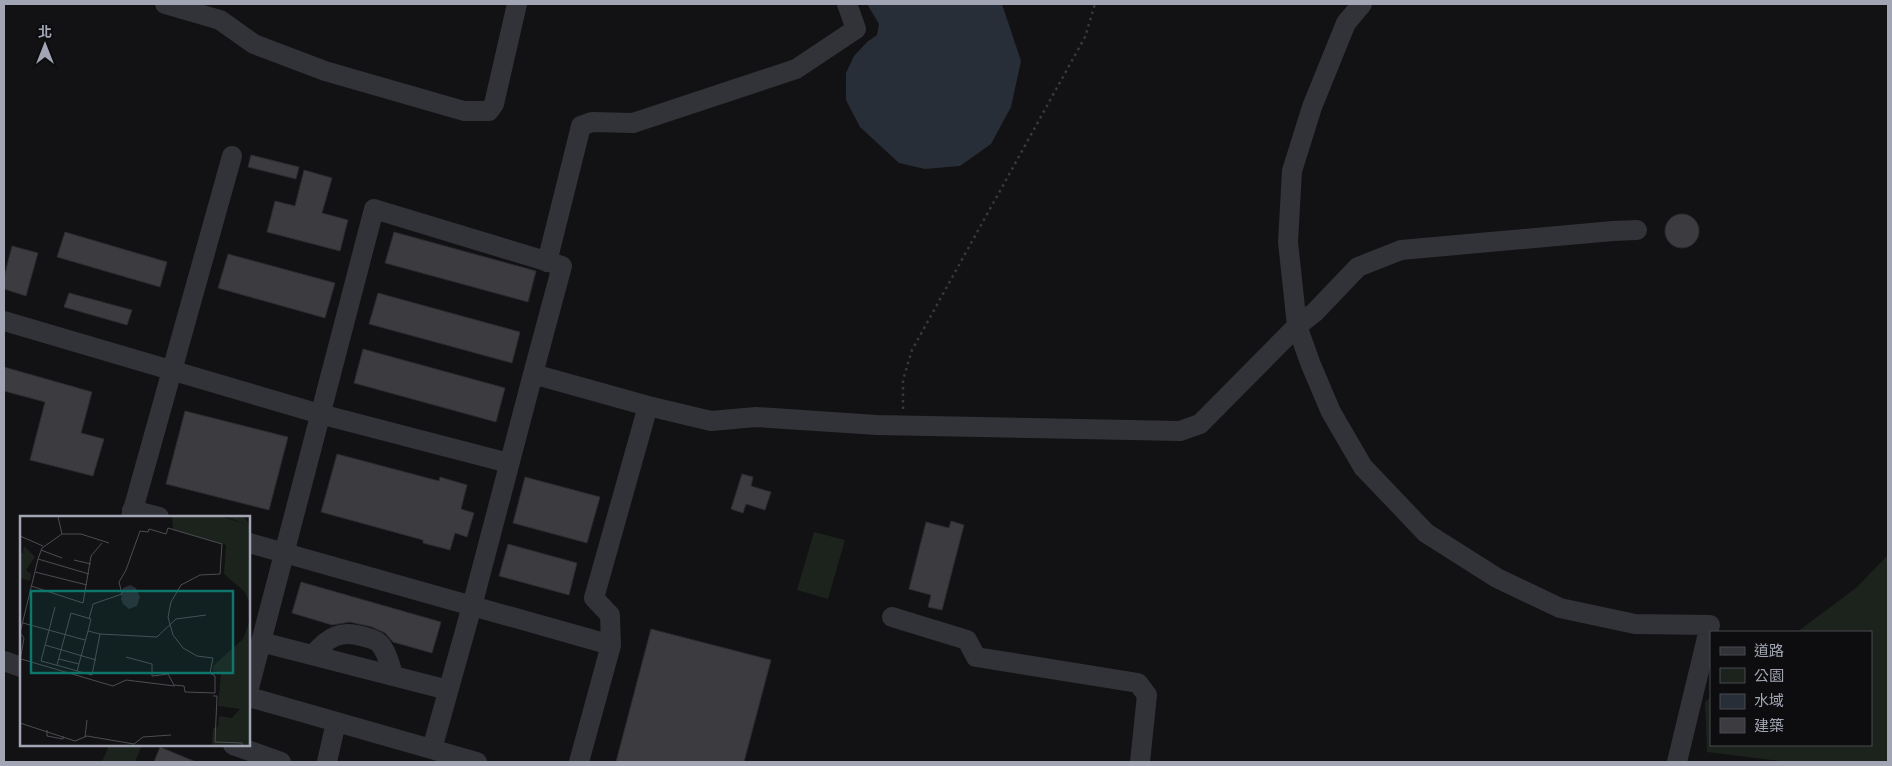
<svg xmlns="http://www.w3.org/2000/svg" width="1892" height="766" font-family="'Fira Sans','Noto Sans TC',sans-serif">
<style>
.green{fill:#1c231d}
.water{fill:#282e37}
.building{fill:#3c3b40;stroke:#2c2b2f}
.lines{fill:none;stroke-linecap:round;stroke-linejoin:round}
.path{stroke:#38393f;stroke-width:2.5;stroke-dasharray:2.5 4;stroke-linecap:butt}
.minor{stroke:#323338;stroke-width:20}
.inset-road{fill:none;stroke:#4c4d53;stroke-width:1}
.view{fill:#0f766e;fill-opacity:0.15;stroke:#0f766e;stroke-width:2.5}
.inset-edge{fill:none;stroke:#a2a6b4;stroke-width:2.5}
</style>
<rect width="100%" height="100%" fill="#121113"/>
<path class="green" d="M 814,532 L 845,540 L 828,599 L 797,590 Z
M 1888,555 L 1888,762 L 1781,762 L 1781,761 L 1707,752 L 1705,702 L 1711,697 L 1711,745 L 1871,745 L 1871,632 L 1797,632 L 1856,588 Z
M 109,745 L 142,745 L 135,762 L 102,762 Z"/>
<path class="water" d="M 867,4 L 1002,4 L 1021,61 L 1011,107 L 991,144 L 960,166 L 925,169 L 899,163 L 860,127 L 846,100 L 846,73 L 854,56 L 867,42 L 877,35 L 879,24 Z"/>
<path class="building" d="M 251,155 L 299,167 L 296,179 L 248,167 Z
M 304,170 L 332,178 L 322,213 L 348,220 L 340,251 L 267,232 L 275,201 L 295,206 Z
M1665 231a17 17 0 1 1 34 0a17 17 0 1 1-34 0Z
M 65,232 L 167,262 L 160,287 L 57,257 Z
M 394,232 L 536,271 L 528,302 L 385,263 Z
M 12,246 L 38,253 L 26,296 L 4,289 L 4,277 Z
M 228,254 L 335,283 L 325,318 L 218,288 Z
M 69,293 L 132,310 L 127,325 L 64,307 Z
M 378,293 L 520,332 L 512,363 L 369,324 Z
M 363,349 L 505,388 L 496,422 L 354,383 Z
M 4,367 L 92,392 L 81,433 L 104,439 L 93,476 L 30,460 L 45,402 L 4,391 Z
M 185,411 L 288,437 L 269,510 L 166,484 Z
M 337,454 L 439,481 L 440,477 L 467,485 L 461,509 L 474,513 L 467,537 L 455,533 L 450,550 L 423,543 L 423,540 L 321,512 Z
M 742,474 L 753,477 L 751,486 L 771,492 L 765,510 L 746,504 L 743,513 L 731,509 Z
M 525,477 L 600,497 L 587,543 L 513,523 Z
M 951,521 L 964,525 L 942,610 L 928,607 L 931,595 L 909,589 L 926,522 L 949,528 Z
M 508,544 L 577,563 L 569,595 L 499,576 Z
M 301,582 L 441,622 L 432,653 L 393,642 L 385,633 L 372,627 L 350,622 L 332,625 L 292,613 Z
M 651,629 L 771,660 L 744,762 L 616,762 Z
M 160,747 L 196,762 L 154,762 Z"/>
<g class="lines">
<path class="path" d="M 903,409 L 903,380 L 912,350 L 1085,37 L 1095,4"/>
<path class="minor" d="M 165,4 L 220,20 L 254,44 L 325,71 L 464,111 L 489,111 L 494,104 L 517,4
M 1362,4 L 1346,23 L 1312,107 L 1292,171 L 1288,242 L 1297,326 L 1311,365 L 1331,412 L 1363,467 L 1426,533 L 1497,578 L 1560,608 L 1635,624 L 1710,625 L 1677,762
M 547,262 L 581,126 L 592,122 L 633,123 L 796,69 L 856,29 L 847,4
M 4,321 L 320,414 L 509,463
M 648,406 L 711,421 L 756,417 L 877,425 L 1180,431 L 1200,424 L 1297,326 L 1315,312 L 1358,267 L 1401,250 L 1613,231 L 1637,230
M 132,510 L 159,517
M 131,517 L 232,156
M 249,543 L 611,645
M 892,617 L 967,640 L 976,657 L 1138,683 L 1147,695 L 1140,762
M 261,642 L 448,690
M 313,655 C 328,637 341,629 365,637 C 369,638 376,640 379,643 C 387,651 390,665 393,675
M 4,661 L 21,667
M 249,688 L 374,209 L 562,266 L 533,374
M 249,697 L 477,762
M 233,745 L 281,762
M 432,749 L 472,606 L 533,374 L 648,406 L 594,598 L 610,615 L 611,645 L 579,762
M 327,762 L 336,722"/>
</g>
<g transform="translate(20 516)">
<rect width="230" height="230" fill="#121113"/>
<path d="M 152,1 L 203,1 L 225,8 L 207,1 L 224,1 L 230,9 L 230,88 L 225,76 L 204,58 L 206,29 L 153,14 ZM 4,30 L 15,41 L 6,54 L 11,58 L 10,65 L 0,62 L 0,37 L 3,37 ZM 230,104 L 230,229 L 192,229 L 193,212 L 198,211 L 199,200 L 212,202 L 220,193 L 198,190 L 201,156 L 193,155 L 193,150 L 223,123 Z" fill="#1c231d"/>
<path d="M 110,69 L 116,72 L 120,81 L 117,90 L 109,93 L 103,88 L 101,83 L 103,72 Z" fill="#282e37"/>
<path class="inset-road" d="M 42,18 L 61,18 L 89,27M 0,20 L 23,30M 21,34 L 42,42M 18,43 L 69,58M 54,44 L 71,48M 15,56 L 67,69M 11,70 L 63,87 L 71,40 L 82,27M 35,91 L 21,145 L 47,152 L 57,155 L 72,159 L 80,118 L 68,115 L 57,155M 69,103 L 73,88 L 102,78 L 99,66 L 106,54 L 120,15 L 128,16 L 129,13 L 146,18 L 148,12 L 202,28 L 200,58 L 180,59 L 161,69 L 151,86 L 148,101 L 153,119 L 163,132 L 177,140 L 193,142 L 190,157 L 195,160 L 195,177 L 165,176 L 164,170 L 154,169 L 148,158 L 132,160 L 132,148 L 106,141M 3,107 L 65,124M 80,118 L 137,121 L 156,103 L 186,99M 25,129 L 76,144M 1,143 L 93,170 L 106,164 L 155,170M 39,143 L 59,148M 0,145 L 4,122 L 0,117 L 18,43 L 22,32 L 42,18 L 38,1M 37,149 L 51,97 L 71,103 L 68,115M 193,180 L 197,180 L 195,226 L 222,227 L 222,229M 0,207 L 55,225 L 67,220 L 114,228 L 123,221 L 151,219M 27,214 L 27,220 L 43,223 L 43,220M 65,221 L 67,204"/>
<path class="view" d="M 11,75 L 213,75 L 213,157 L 11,157 Z"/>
<rect width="230" height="230" class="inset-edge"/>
</g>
<rect width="1892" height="766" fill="none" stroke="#a2a6b4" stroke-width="10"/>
<rect x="1710" y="631" width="162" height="115" fill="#0d0c0e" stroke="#494a50"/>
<rect x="1720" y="647" width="25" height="8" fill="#323338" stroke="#494a50"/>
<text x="1754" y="656" font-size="15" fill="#a2a6b4">道路</text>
<rect x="1720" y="668" width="25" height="15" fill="#1c231d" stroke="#494a50"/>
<text x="1754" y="681" font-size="15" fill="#a2a6b4">公園</text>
<rect x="1720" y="694" width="25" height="15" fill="#282e37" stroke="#494a50"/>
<text x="1754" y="706" font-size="15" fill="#a2a6b4">水域</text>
<rect x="1720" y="718" width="25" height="15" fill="#3c3b40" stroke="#494a50"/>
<text x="1754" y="731" font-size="15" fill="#a2a6b4">建築</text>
<g transform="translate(45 45)" stroke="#0d0c0e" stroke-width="4" paint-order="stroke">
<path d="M0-4L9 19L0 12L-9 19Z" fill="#a2a6b4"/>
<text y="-8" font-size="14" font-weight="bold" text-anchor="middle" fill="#a2a6b4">北</text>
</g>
</svg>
